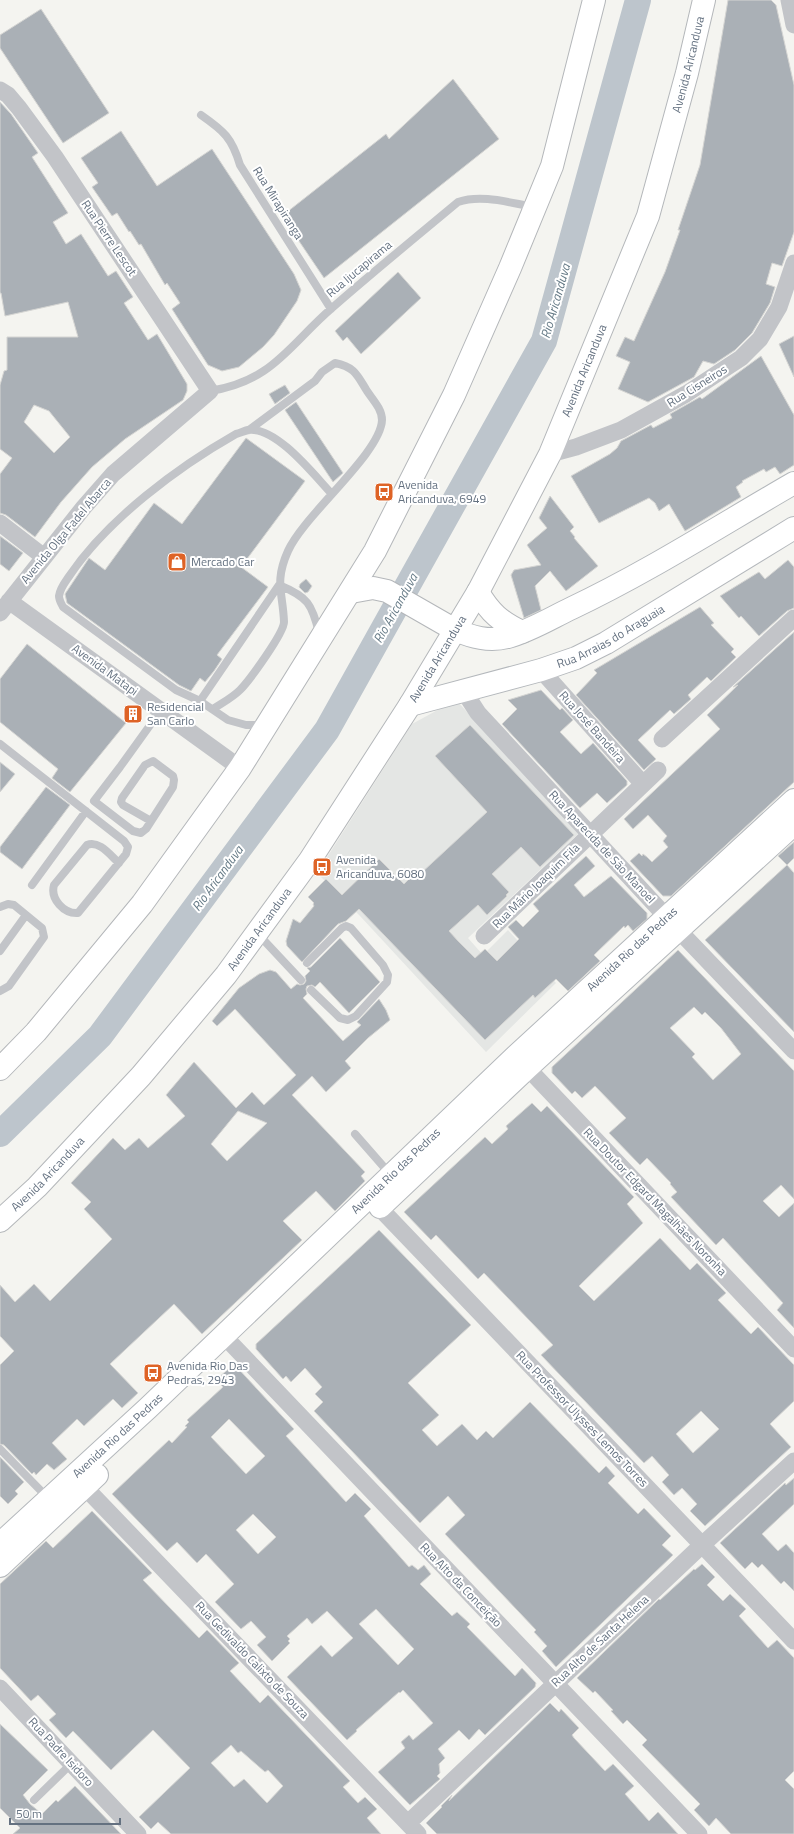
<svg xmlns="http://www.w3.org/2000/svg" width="794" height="1834" font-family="'Titillium Web',sans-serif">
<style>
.built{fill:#e4e6e4}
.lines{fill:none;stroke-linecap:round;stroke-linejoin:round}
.river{stroke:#bdc5cc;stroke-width:26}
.building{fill:#aab0b6;stroke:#d5d5d3;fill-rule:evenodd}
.secondary-casing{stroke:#b4b8bc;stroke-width:24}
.trunk-casing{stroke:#b4b7ba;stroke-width:24}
.service{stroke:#c2c4c8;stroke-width:8}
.minor{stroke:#c2c4c8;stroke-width:17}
.secondary{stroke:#fff;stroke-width:22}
.trunk{stroke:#fff;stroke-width:22}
.labels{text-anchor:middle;stroke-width:4;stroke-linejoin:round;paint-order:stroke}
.street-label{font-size:12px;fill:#647180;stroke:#fff}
.poi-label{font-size:12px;fill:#647180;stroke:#fff;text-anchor:start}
.water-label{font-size:13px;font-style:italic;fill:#647985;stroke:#fff}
</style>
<rect width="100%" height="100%" fill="#f4f4f0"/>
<path class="built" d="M 456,700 L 579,833 L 468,938 L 483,955 L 508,930 L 556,983 L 486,1052 L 360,916 L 317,873 L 412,724 Z"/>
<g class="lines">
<path class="river" d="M 0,1134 L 100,1036 L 327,730 L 544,341 L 638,0"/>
</g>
<path class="building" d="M 728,0 L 771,0 L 776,5 L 794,85 L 794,232 L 782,266 L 772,263 L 766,284 L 775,287 L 770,303 L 752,333 L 735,350 L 714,364 L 703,361 L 694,377 L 648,402 L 618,389 L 630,362 L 616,356 L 625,337 L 634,341 L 665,272 L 680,230 L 678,230 L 700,165 Z
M 41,9 L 109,113 L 63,143 L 0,48 L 0,35 Z
M 453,79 L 499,139 L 324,278 L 282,216 L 386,134 L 389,139 Z
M 0,102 L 11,114 L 38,153 L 32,157 L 68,213 L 53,222 L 66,244 L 81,234 L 108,276 L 116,271 L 133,297 L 124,303 L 137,323 L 148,340 L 157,334 L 187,384 L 187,391 L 183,400 L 125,439 L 92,467 L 61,502 L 35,537 L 6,515 L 0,513 L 0,474 L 12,458 L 0,449 L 0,385 L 4,371 L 7,370 L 7,337 L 78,337 L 68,302 L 5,316 L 1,293 L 0,293 ZM 34,405 L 49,411 L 70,437 L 54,453 L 24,422 Z
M 121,131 L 157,186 L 212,149 L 294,274 L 301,290 L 297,301 L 274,335 L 263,347 L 239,367 L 222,371 L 208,365 L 172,309 L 180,303 L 167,283 L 165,285 L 141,244 L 139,245 L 130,231 L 129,232 L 117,213 L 112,216 L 92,187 L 98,183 L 81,158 Z
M 398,272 L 421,298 L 361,354 L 347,337 L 343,341 L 335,331 Z
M 794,336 L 794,377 L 779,344 Z
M 761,356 L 794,415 L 794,465 L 780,474 L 775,467 L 766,472 L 764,469 L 742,481 L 743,482 L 736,487 L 741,497 L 685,531 L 669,504 L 659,511 L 655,503 L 649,498 L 599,523 L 571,476 L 610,454 L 617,448 L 621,441 L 651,425 L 653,428 L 672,418 L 670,414 L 700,397 L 702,399 Z
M 285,385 L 290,393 L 275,404 L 269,394 Z
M 296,402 L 343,473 L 333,482 L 285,410 Z
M 246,438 L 305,481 L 241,567 L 268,587 L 217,655 L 222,659 L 214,671 L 205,682 L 200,678 L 191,691 L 179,685 L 67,603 L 65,594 L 89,558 L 105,570 L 154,503 L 182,524 Z
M 550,496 L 574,527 L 570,531 L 575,537 L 574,538 L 598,566 L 566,591 L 550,571 L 535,586 L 541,610 L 524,618 L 511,575 L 514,570 L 541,565 L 527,545 L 547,528 L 539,518 Z
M 0,536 L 23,553 L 9,571 L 0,564 Z
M 788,560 L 794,567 L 794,608 L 787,611 L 759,636 L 741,616 L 739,618 L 720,596 L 759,572 L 765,579 Z
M 306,579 L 312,586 L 308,592 L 305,593 L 299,587 L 300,584 Z
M 700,607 L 714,623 L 711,625 L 734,649 L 731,652 L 736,657 L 711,681 L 707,677 L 688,695 L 691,699 L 674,714 L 670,710 L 638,740 L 656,759 L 644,770 L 576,695 L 597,673 L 594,670 Z
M 794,632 L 794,782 L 671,896 L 663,896 L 630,861 L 639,853 L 642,856 L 643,854 L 647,857 L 652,862 L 668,847 L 663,841 L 667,836 L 648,815 L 633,829 L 624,819 L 720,729 L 707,715 L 738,685 L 733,687 Z
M 27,644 L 126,723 L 70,792 L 52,778 L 58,769 L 0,722 L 0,679 Z
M 541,690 L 560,710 L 562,708 L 573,720 L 560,732 L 581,754 L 593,743 L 627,781 L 627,785 L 607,803 L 597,793 L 580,808 L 502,724 L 517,709 L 508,700 Z
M 470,725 L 574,835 L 540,867 L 521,847 L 492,874 L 509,892 L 506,895 L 507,896 L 487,915 L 478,905 L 449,931 L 458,941 L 475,958 L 485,949 L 497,961 L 519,939 L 508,927 L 516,920 L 523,927 L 539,911 L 533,904 L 586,856 L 595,866 L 574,885 L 584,897 L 611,876 L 647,913 L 647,919 L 633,931 L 628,925 L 625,928 L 624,926 L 594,955 L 600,961 L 568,991 L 556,979 L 535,998 L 533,995 L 485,1040 L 359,909 L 346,921 L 338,924 L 302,962 L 287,946 L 286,941 L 293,919 L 300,923 L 314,906 L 313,904 L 314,903 L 308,897 L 326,879 L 342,895 L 379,859 L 404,884 L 416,872 L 419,875 L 487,812 L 435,756 Z
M 0,762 L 15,774 L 0,792 Z
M 46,787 L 70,805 L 22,869 L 0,852 L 0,847 Z
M 794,842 L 794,858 L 787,865 L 778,856 Z
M 787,865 L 794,873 L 794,1032 L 705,940 Z
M 340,938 L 380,982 L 349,1013 L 320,982 L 315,987 L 312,985 L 307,986 L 306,989 L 307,994 L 303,998 L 343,1041 L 361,1025 L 357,1022 L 379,999 L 386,1010 L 390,1020 L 368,1038 L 345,1061 L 351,1068 L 326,1092 L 312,1076 L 292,1095 L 365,1172 L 361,1176 L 365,1181 L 335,1211 L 316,1191 L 283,1221 L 302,1240 L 202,1334 L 174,1304 L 110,1364 L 138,1393 L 122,1408 L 113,1399 L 84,1426 L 77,1419 L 52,1443 L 67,1459 L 54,1470 L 47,1464 L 36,1475 L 34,1472 L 32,1474 L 4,1445 L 0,1444 L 0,1365 L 14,1351 L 0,1336 L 0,1285 L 15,1302 L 34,1284 L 50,1301 L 112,1239 L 84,1209 L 91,1202 L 71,1183 L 113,1138 L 125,1150 L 139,1138 L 148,1148 L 185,1116 L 166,1095 L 194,1062 L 236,1108 L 252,1092 L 264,1105 L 296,1075 L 235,1009 L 217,1026 L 212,1021 L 239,988 L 259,974 L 270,970 L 276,972 L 291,989 L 297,984 L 300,985 L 304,984 L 306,981 L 305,976 L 310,971 L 307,968 L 311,967 ZM 238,1111 L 267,1123 L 227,1161 L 211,1144 Z
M 678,950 L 794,1071 L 794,1199 L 781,1185 L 763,1201 L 779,1217 L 794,1203 L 794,1328 L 777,1310 L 783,1303 L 723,1238 L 716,1245 L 671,1197 L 677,1192 L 670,1184 L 671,1183 L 647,1158 L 640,1165 L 609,1133 L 626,1118 L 595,1086 L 582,1098 L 575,1091 L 572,1094 L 552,1073 L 552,1067 ZM 694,1007 L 702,1015 L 705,1012 L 721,1028 L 741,1054 L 713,1080 L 692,1057 L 695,1054 L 670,1028 Z
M 532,1103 L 541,1112 L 547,1106 L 634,1197 L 627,1204 L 643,1223 L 579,1286 L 594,1301 L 660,1238 L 690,1270 L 697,1263 L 726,1293 L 718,1300 L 751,1334 L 758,1327 L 794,1365 L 794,1401 L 770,1424 L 791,1447 L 705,1526 L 690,1511 L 697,1504 L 682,1488 L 674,1495 L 662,1482 L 669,1475 L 652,1456 L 644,1463 L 541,1355 L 553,1345 L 484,1273 L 478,1279 L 436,1235 L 431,1240 L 404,1212 L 485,1137 L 492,1144 L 508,1129 L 506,1126 ZM 701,1411 L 719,1429 L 693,1453 L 676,1434 Z
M 379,1230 L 471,1325 L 408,1383 L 439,1415 L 422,1430 L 437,1446 L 462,1424 L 477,1440 L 486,1431 L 493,1438 L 530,1402 L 599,1473 L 606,1466 L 615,1476 L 608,1483 L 638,1514 L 644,1508 L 671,1536 L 662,1545 L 673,1555 L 556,1667 L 542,1651 L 547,1646 L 534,1632 L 536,1630 L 445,1534 L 465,1515 L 448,1496 L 420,1523 L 314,1411 L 323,1402 L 315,1394 L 322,1387 L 305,1368 L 291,1382 L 286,1376 L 283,1379 L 256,1349 L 256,1344 Z
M 234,1364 L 294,1429 L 286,1436 L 346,1502 L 355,1493 L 371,1509 L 364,1516 L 409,1567 L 412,1565 L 418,1570 L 424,1565 L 431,1574 L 420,1584 L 452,1616 L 457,1612 L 470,1624 L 467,1627 L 515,1676 L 522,1668 L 536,1683 L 535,1687 L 485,1735 L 479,1729 L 469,1740 L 459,1730 L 438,1749 L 445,1758 L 439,1764 L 440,1773 L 437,1776 L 440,1779 L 410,1805 L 378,1772 L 405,1748 L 401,1742 L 409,1735 L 413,1740 L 433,1723 L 403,1690 L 400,1693 L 399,1692 L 356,1730 L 357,1731 L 347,1740 L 287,1677 L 321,1645 L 332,1657 L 353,1638 L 327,1611 L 312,1624 L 307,1618 L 287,1636 L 290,1639 L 288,1641 L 290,1643 L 272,1661 L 257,1645 L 266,1637 L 251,1621 L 241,1629 L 215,1602 L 234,1584 L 206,1554 L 197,1563 L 177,1542 L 167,1551 L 112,1494 L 169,1440 L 172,1443 L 187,1427 L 185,1426 L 189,1422 L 187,1420 L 223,1387 L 216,1380 ZM 229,1419 L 265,1456 L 246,1474 L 211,1437 ZM 253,1514 L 276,1537 L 258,1554 L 236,1530 ZM 376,1609 L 414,1649 L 398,1665 L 359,1624 Z
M 0,1457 L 24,1482 L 15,1491 L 18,1494 L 8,1504 L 0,1496 Z
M 794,1478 L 794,1504 L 762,1534 L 778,1551 L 786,1544 L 794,1553 L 794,1591 L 784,1581 L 781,1584 L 762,1564 L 758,1568 L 752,1562 L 745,1569 L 720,1543 L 785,1483 L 786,1485 Z
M 92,1511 L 152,1573 L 143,1580 L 199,1638 L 207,1630 L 239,1663 L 230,1671 L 260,1703 L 268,1695 L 350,1781 L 343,1787 L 358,1803 L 365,1797 L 377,1809 L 367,1818 L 381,1834 L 171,1834 L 158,1822 L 151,1829 L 139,1817 L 190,1768 L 153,1730 L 111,1770 L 73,1731 L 66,1738 L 49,1720 L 56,1714 L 38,1695 L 31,1701 L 0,1668 L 0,1584 L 46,1541 L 53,1548 ZM 231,1745 L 238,1753 L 241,1751 L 265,1772 L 268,1770 L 283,1786 L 267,1803 L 244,1779 L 234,1787 L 211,1763 Z
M 702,1564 L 715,1577 L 707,1585 L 723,1601 L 730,1594 L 746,1609 L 739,1616 L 768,1648 L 777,1640 L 794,1658 L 794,1771 L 785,1780 L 794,1789 L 794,1834 L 731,1834 L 716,1818 L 709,1826 L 694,1810 L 700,1804 L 642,1745 L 647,1740 L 627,1720 L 623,1724 L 611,1711 L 613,1710 L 595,1691 L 593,1693 L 577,1678 L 659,1599 L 660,1600 L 694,1569 L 695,1570 Z
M 550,1703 L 559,1712 L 561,1709 L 579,1728 L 572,1735 L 574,1738 L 605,1771 L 613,1764 L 634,1786 L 625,1794 L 649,1821 L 658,1812 L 678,1834 L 437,1834 L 426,1823 L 442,1807 L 441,1806 L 452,1795 L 449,1801 Z
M 0,1724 L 48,1770 L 23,1795 L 30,1804 L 42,1814 L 56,1800 L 58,1802 L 75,1786 L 121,1834 L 13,1834 L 20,1828 L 0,1808 Z"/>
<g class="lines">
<g class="secondary-casing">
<g id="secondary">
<path d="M 455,630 C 472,637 489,642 508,637 C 530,631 551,618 572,608 C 648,572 721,525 794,483"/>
<path id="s1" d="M 410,705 L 541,670 L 576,658 L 606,643 L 794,528"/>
<path d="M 380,1207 L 527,1068 L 794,824"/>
<path id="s2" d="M 0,1544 L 148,1408 L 516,1056 L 794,800"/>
<path d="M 0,1566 L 97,1475"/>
</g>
</g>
<g class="trunk-casing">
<g id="trunk">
<path d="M 351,592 L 373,588 L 387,591 L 455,630"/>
<path d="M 478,592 C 490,613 501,622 522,632"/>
<path d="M 0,1069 L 36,1032 L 142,904 L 240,768 L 375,551 L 454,395 L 510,268 L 552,166 L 594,0"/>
<path id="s3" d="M 0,1221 L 37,1187 L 141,1076 L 226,975 L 310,860 L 410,705 L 478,592 L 550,454 L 648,216 L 687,73 L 704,0"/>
</g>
</g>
<path class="service" d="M 201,115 C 224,131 232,138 240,165 L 331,309
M 210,391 C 273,381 289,345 332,308 C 373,272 416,237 458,202 C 482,194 510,203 535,207
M 279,585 C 308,597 312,604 319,633
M 200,701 L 279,585
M 213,709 C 222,703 232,698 240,690 C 249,681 284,633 284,622 C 283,593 274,582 288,551 C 304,515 381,453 382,420 C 382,409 373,400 367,391 C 357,375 355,367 335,363 L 322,372 L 315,381 L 249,430
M 265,725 L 246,725 L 228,720 L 200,701 L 176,690 L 63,607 C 61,603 59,600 59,596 C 60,588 66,581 70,575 C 108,519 178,467 236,434 C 240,433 244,431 248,430 C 276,426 314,475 331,493
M 0,744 L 124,841 L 128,847 L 126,854 L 78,913 C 64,914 50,899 54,885 L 87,845 C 99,840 110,855 119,863
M 151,821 L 123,805 L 121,802 L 122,798 L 145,765 L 153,761 L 173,776 L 174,780 L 173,787 L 146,829 L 141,833 L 133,831 L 94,801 L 120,767 L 161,710
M 32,885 L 86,811
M 0,907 L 8,904 L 14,905 L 42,928 L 44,937 L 9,986 L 0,991
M 257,933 L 301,980
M 0,951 L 26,915
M 307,963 L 342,928 L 346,926 L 351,928 L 383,965 L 388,975 L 387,982 L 356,1016 L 348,1020 L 340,1018 L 311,990
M 355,1134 L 390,1174
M 0,1449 L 48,1498
M 34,1800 L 71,1764"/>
<path class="minor" d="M 789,0 L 794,25
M 0,90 L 8,95 L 19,108 L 55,157 L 210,391 L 113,474 L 84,507 L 0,613
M 550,454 L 576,447 L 621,430 L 686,394 L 741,358 L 760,339 L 779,307 L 794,263
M 0,523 L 44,557
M 9,601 L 240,768
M 541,670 L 643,784
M 463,690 L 478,713 L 685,937 L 794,1051
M 662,739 L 794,618
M 484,936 L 658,770
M 519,1059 L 794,1349
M 371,1199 L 794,1641
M 224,1336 L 699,1834
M 76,1478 L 418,1834
M 0,1688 L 138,1834
M 408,1823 L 702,1545 L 794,1461"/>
<use href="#secondary" class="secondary"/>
<use href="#trunk" class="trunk"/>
</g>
<defs>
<g id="bus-square" transform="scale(1)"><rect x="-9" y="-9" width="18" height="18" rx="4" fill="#de6326" stroke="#fff"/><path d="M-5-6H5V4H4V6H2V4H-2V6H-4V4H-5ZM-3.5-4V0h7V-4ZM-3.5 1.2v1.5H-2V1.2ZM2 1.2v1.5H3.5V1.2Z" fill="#fff"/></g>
<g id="shop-square" transform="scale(1)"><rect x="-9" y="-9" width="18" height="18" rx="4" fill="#de6326" stroke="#fff"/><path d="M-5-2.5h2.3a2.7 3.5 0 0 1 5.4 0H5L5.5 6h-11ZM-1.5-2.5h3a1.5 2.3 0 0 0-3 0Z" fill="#fff"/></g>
<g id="building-square" transform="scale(1)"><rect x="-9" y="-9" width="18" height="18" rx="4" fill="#de6326" stroke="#fff"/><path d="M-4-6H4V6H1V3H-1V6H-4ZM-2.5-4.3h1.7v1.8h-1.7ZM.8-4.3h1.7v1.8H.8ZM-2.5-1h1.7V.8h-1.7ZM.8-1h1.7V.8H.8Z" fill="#fff"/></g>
</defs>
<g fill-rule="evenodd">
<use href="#bus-square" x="384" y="492"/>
<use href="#shop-square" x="177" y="562"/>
<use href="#building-square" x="133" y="714"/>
<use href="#bus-square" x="322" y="867"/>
<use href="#bus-square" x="153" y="1373"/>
</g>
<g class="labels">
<g class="street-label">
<text dy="4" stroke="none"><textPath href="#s3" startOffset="1363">Avenida Aricanduva</textPath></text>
<text transform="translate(278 203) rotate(58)" y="4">Rua Mirapiranga</text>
<text transform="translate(109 238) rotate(56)" y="4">Rua Pierre Lescot</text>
<text transform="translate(359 269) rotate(-40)" y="4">Rua Ijucapirama</text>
<text dy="4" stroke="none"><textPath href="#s3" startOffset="1039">Avenida Aricanduva</textPath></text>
<text transform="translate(697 386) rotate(-32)" y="4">Rua Cisneiros</text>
<text transform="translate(66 531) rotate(-50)" y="4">Avenida Olga Fadel Abarca</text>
<text dy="4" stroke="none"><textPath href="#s1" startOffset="213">Rua Arraias do Araguaia</textPath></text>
<text dy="4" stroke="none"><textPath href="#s3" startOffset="715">Avenida Aricanduva</textPath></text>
<text transform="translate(105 670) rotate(36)" y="4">Avenida Matapi</text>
<text transform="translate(592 727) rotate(48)" y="4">Rua José Bandeira</text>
<text transform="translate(602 847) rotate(47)" y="4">Rua Aparecida de São Manoel</text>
<text transform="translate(536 886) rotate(-44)" y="4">Rua Mário Joaquim Fila</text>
<text dy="4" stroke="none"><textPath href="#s3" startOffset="391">Avenida Aricanduva</textPath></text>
<text dy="4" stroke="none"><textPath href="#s2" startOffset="868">Avenida Rio das Pedras</textPath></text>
<text dy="4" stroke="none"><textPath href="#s2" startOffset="544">Avenida Rio das Pedras</textPath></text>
<text dy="4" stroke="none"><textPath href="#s3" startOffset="67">Avenida Aricanduva</textPath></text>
<text transform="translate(655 1202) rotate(46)" y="4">Rua Doutor Edgard Magalhães Noronha</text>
<text transform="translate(582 1419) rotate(46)" y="4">Rua Professor Ulysses Lemos Torres</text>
<text dy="4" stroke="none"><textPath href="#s2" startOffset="160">Avenida Rio das Pedras</textPath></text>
<text transform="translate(461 1585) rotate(46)" y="4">Rua Alto da Conceição</text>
<text transform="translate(600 1641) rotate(-43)" y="4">Rua Alto de Santa Helena</text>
<text transform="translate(252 1660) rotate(46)" y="4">Rua Gedivaldo Calixto de Souza</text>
<text transform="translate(61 1752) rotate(47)" y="4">Rua Padre Isidoro</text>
</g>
<g class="poi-label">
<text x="398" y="489">Avenida<tspan x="398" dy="14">Aricanduva, 6949</tspan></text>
<text x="191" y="566">Mercado Car</text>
<text x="147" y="711">Residencial<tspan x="147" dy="14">San Carlo</tspan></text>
<text x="336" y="864">Avenida<tspan x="336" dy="14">Aricanduva, 6080</tspan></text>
<text x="167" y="1370">Avenida Rio Das<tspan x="167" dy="14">Pedras, 2943</tspan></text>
</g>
<g class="water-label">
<text transform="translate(555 301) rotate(-74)" y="5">Rio Aricanduva</text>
<text transform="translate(395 608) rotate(-61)" y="5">Rio Aricanduva</text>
<text transform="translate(217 878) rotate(-54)" y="5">Rio Aricanduva</text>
</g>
</g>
<path d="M10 1818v6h110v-6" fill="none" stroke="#647180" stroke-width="2"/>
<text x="16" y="1818" font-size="12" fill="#647180" stroke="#ffffff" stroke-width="3" paint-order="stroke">50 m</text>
</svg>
